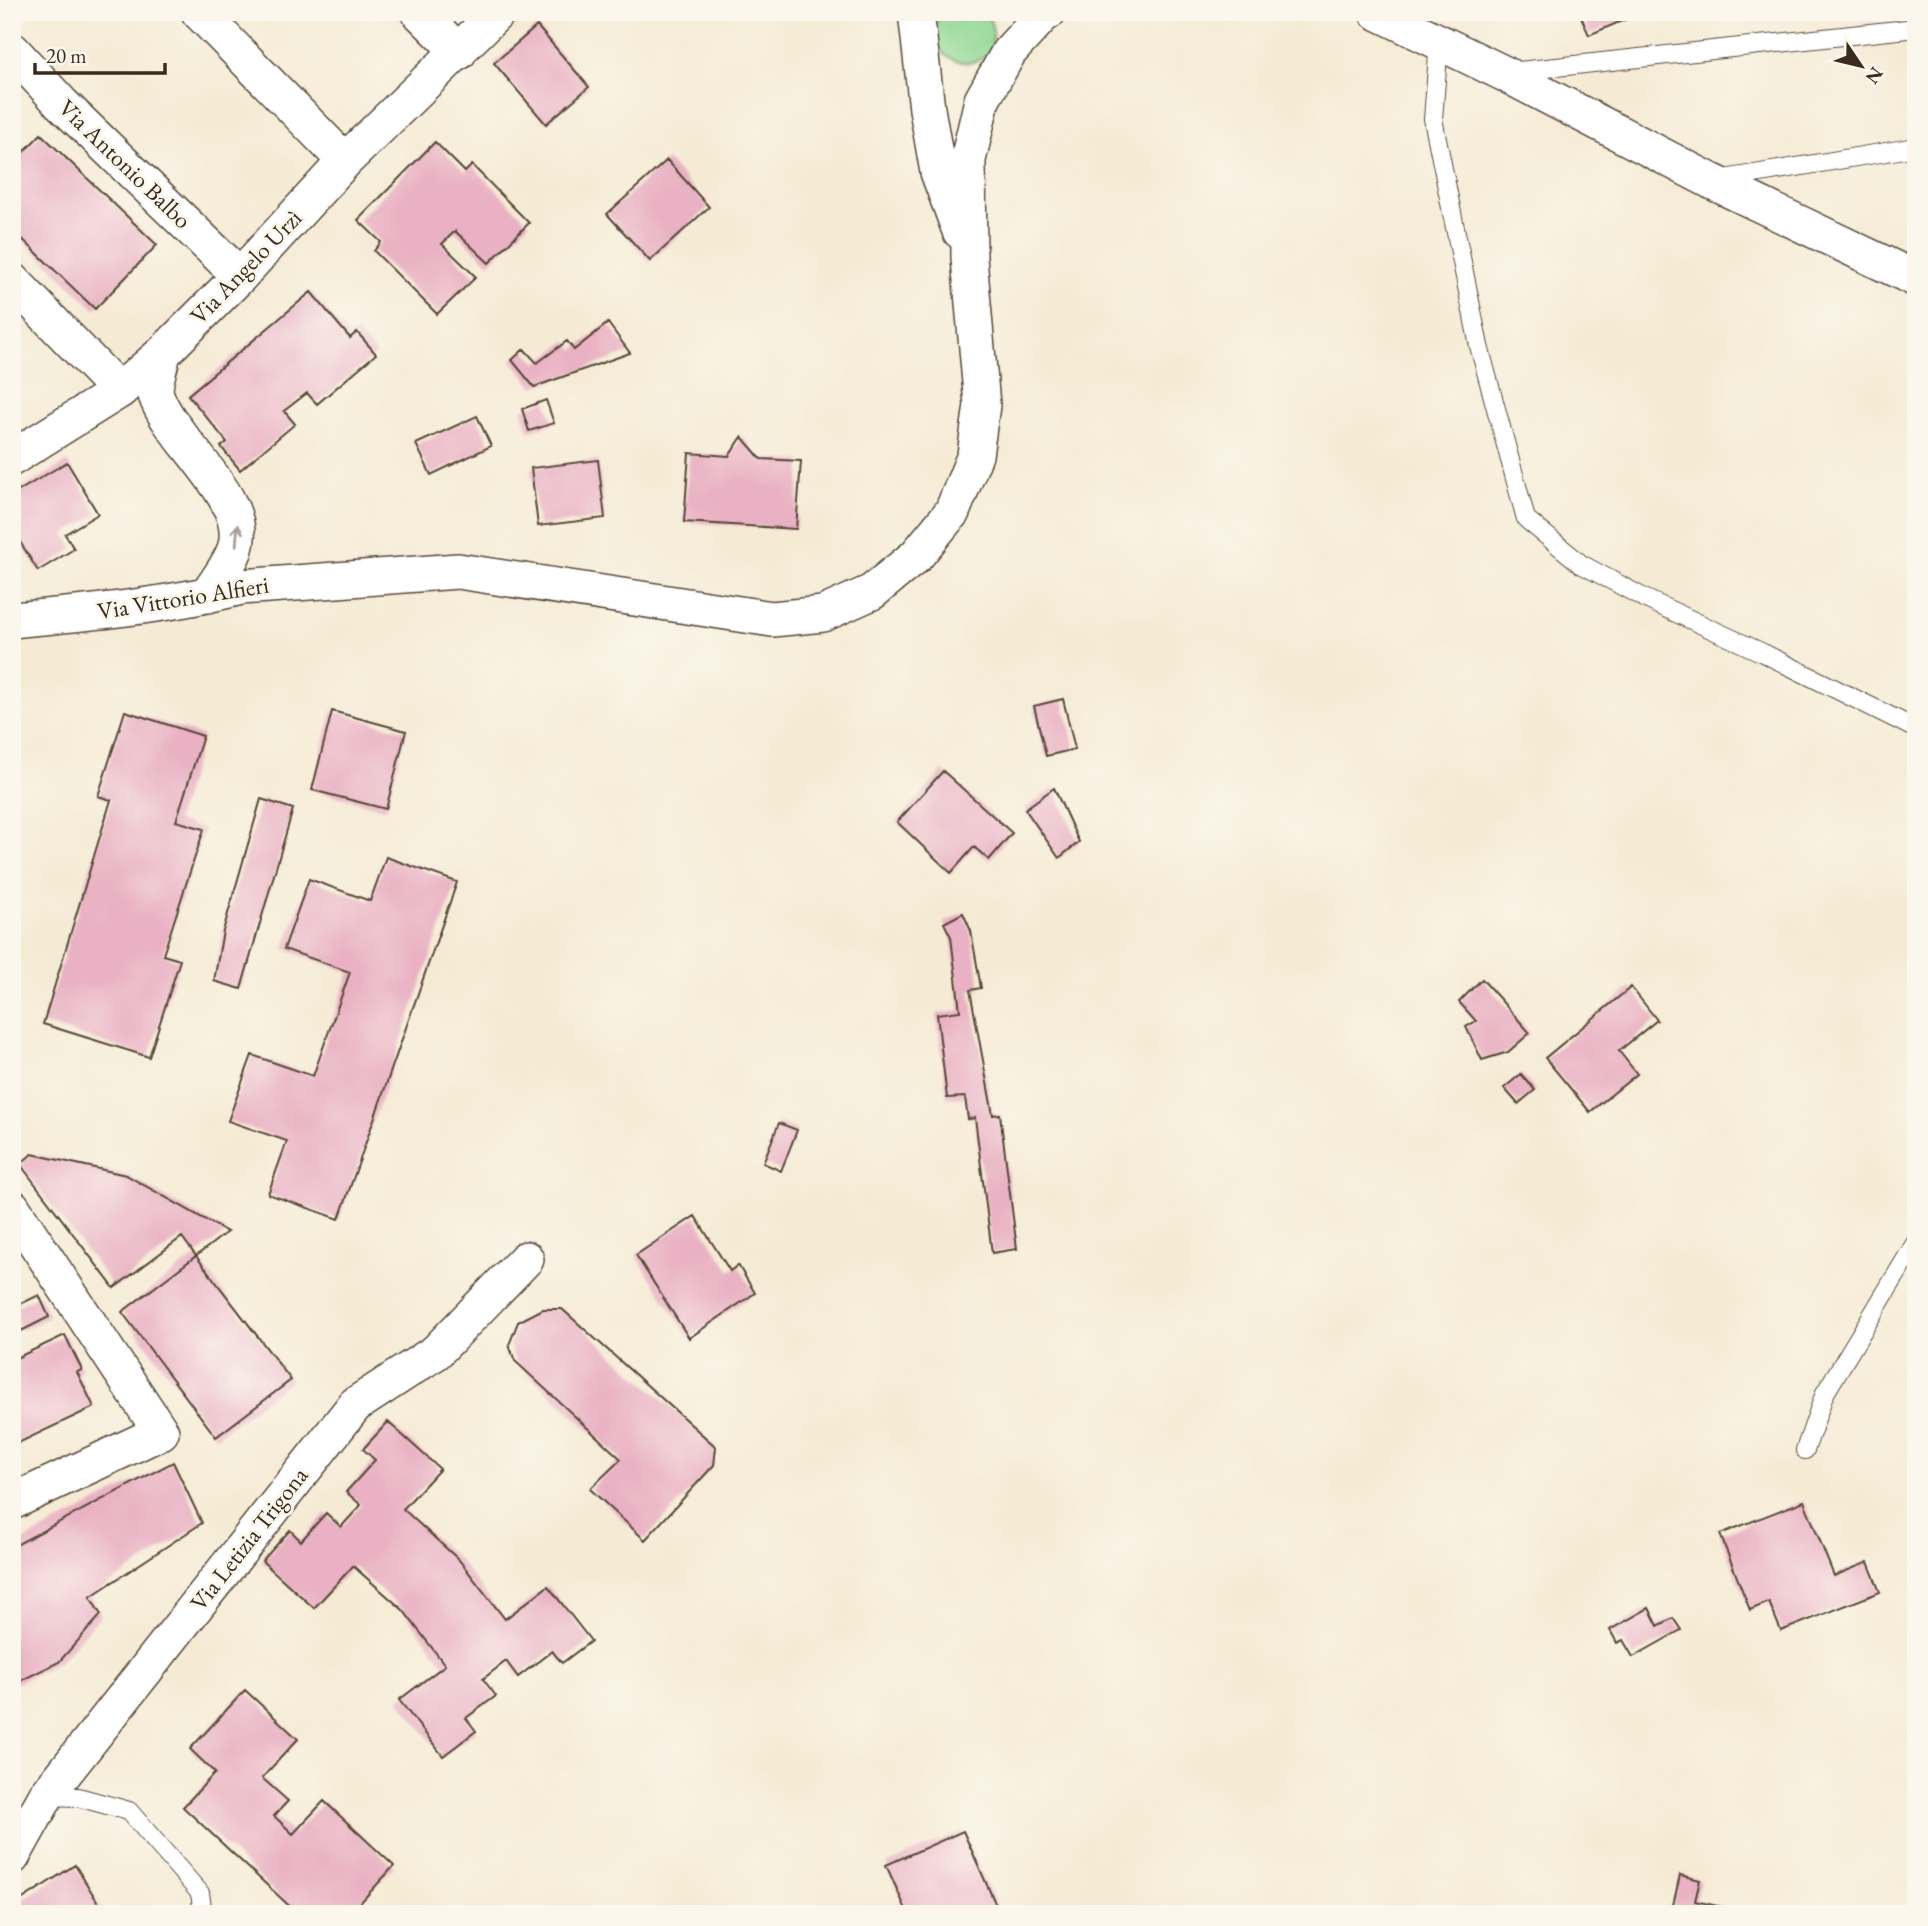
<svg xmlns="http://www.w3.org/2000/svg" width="1928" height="1926" font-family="'EB Garamond',serif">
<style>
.green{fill:#8dd691;stroke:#648058;stroke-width:2}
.building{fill:#e9b1c3}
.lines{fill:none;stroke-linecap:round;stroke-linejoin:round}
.lane-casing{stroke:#574739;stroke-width:20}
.street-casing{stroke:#574739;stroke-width:38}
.lane{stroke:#fff;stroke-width:18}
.street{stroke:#fff;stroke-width:35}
.oneway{stroke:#a79f9a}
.labels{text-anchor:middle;stroke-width:6;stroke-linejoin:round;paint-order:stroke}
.street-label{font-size:24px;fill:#3b2a1e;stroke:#fbf7ec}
</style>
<rect width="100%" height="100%" fill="#fbf7ec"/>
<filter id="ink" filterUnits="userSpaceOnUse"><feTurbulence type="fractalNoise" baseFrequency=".0143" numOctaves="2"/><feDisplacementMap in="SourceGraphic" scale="14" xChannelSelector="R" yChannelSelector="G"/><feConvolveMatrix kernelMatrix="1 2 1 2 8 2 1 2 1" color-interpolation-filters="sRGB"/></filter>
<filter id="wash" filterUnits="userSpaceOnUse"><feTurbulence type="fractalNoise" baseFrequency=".00686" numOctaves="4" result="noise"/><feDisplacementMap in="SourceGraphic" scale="28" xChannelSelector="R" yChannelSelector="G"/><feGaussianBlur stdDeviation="1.57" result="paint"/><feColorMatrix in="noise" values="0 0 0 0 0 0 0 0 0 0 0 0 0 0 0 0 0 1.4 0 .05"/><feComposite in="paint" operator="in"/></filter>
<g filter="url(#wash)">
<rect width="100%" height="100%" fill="#f5ebd5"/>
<path class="green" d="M 944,12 L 984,12 C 991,19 994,28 993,38 C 988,86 907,55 944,12 Z"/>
<g id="blocks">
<path class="building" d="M 1579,12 L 1643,12 L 1589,35 Z
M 537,26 L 589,87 L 546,124 L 494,63 Z
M 41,134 L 157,245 L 95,309 L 12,229 L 12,164 Z
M 435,142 L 465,172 L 472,165 L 529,223 L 489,263 L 455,231 L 442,244 L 476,277 L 437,314 L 374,251 L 381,242 L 358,220 Z
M 667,160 L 709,207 L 650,261 L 607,214 Z
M 311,292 L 350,338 L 357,332 L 376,354 L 317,404 L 307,393 L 284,411 L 295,424 L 240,470 L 221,447 L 227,442 L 188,395 Z
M 608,323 L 630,353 L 534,387 L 512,360 L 524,349 L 537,363 L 567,341 L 574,350 Z
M 546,400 L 554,423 L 529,431 L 522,409 Z
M 477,416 L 491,446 L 431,475 L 416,444 Z
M 742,437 L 761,459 L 801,461 L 796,529 L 684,522 L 689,453 L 729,456 Z
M 598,460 L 605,518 L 538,526 L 531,468 Z
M 67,462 L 98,514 L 65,534 L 74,549 L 38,571 L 12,529 L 12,495 Z
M 1063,699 L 1075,749 L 1046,756 L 1034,706 Z
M 125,711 L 203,736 L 176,821 L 204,829 L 163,955 L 180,960 L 149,1057 L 43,1024 L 111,800 L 98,796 Z
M 332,711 L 406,731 L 386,809 L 312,790 Z
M 943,771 L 1012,833 L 989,860 L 974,847 L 951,873 L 897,822 Z
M 1054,788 L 1079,842 L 1059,858 L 1025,809 Z
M 261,799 L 293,809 L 241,989 L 214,981 L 223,931 Z
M 386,857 L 457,882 L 339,1219 L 268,1194 L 287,1141 L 228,1121 L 252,1055 L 313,1076 L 350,972 L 284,949 L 309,879 L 370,901 Z
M 963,913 L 971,931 L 981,988 L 970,990 L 993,1115 L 1000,1114 L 1017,1249 L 992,1253 L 975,1118 L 968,1119 L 965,1097 L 947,1098 L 937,1014 L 960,1011 L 951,937 L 944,923 Z
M 1482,979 L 1530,1033 L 1508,1052 L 1482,1060 L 1466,1027 L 1476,1021 L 1459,1002 Z
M 1631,987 L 1657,1020 L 1619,1051 L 1637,1074 L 1590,1112 L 1545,1058 Z
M 1521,1074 L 1535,1090 L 1518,1104 L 1504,1088 Z
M 779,1123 L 797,1130 L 781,1171 L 763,1163 Z
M 32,1154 L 126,1175 L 227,1232 L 196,1256 L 182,1237 L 114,1288 L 20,1164 Z
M 695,1216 L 730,1271 L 738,1265 L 755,1293 L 689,1338 L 636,1255 Z
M 196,1256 L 291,1380 L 216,1437 L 122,1312 Z
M 39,1295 L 49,1317 L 21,1331 L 12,1308 Z
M 543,1309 L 562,1309 L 716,1447 L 714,1465 L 645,1540 L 590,1489 L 621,1459 L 515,1361 L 509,1345 L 518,1322 Z
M 65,1335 L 82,1370 L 77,1372 L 94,1407 L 12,1446 L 12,1360 Z
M 388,1422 L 440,1469 L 403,1509 L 459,1560 L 505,1619 L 548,1586 L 591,1641 L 562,1663 L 552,1651 L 518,1677 L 506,1661 L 483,1679 L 496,1696 L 466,1718 L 476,1731 L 443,1756 L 399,1700 L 445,1665 L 403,1610 L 353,1566 L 314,1608 L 262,1561 L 290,1530 L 301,1541 L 326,1513 L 341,1527 L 361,1505 L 346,1492 L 375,1460 L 363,1449 Z
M 173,1462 L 202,1523 L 90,1597 L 101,1615 L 59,1662 L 12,1685 L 12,1547 Z
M 1804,1501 L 1834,1576 L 1868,1562 L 1880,1592 L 1781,1631 L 1769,1602 L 1750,1610 L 1720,1534 Z
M 1649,1608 L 1658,1626 L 1673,1618 L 1681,1630 L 1633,1657 L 1623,1640 L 1617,1643 L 1610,1630 Z
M 245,1690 L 298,1739 L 262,1778 L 288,1801 L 274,1816 L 293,1834 L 324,1801 L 394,1866 L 350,1914 L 298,1914 L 183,1807 L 215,1773 L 190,1749 Z
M 963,1831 L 996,1905 L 976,1914 L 908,1914 L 886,1865 Z
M 75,1865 L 105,1914 L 12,1914 L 12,1906 Z
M 1680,1875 L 1700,1880 L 1695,1901 L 1740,1911 L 1739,1914 L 1671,1914 Z"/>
</g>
</g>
<g filter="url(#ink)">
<use href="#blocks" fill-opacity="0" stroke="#574739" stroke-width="2"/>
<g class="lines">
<g class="lane-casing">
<path id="lane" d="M 1439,42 L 1433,119 L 1479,346 L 1526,519 L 1581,564 L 1646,599 L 1763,653 L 1916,729
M 1510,72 L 1916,28
M 1718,180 L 1916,147
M 1805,1450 L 1825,1393 L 1916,1242
M 47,1796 L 78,1797 L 129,1811 L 200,1893 L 203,1914"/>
</g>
<g class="street-casing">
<path id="street" d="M 199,12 L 345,161
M 419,12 L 459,52
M 916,12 L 927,109 L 938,172 L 960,231
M 1377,12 L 1503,73 L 1711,181 L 1916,279
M 12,50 L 61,103 L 240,276
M 12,280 L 119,391
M 163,353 C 161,364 153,384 156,395 C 171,441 252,499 235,549 C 230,565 216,581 208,595
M 12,458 L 119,391 L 163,353 L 240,276 L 345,161 L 498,12
M 12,620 C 89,613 166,606 241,587 L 458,571 L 772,619 L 823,614 L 872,592 L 916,556 L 952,512 L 975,455 L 982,405 L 969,258 L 968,160 L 982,100 L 1009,52 L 1043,15 L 1048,12
M 12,1207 L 161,1432 L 12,1502
M 12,1857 L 46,1796 L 355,1405 L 436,1352 L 526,1259"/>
</g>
<use href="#lane" class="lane"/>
<use href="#street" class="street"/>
</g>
<defs><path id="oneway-shaft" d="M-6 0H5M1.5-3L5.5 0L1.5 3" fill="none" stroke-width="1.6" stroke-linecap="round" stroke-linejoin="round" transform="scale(1.75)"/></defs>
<use class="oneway" href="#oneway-shaft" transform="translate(237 535) rotate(-85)"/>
</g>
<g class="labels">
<g class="street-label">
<text transform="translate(125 164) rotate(44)" y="8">Via Antonio Balbo</text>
<text transform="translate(246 267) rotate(-46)" y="8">Via Angelo Urzì</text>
<text transform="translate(183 598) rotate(-9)" y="8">Via Vittorio Alfieri</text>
<text transform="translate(249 1539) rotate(-52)" y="8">Via Letizia Trigona</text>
</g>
</g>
<rect width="1928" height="1926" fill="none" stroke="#fbf7ec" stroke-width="42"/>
<g transform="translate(1861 66) rotate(125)" stroke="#fbf7ec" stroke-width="5" paint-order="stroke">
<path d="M0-5L12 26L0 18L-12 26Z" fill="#3b2a1e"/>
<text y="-10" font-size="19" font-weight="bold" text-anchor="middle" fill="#3b2a1e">N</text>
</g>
<path d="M35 63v10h130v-10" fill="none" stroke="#3b2a1e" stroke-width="3.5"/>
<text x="46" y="63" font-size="21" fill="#3b2a1e" stroke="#fbf7ec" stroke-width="5" paint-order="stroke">20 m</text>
</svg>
